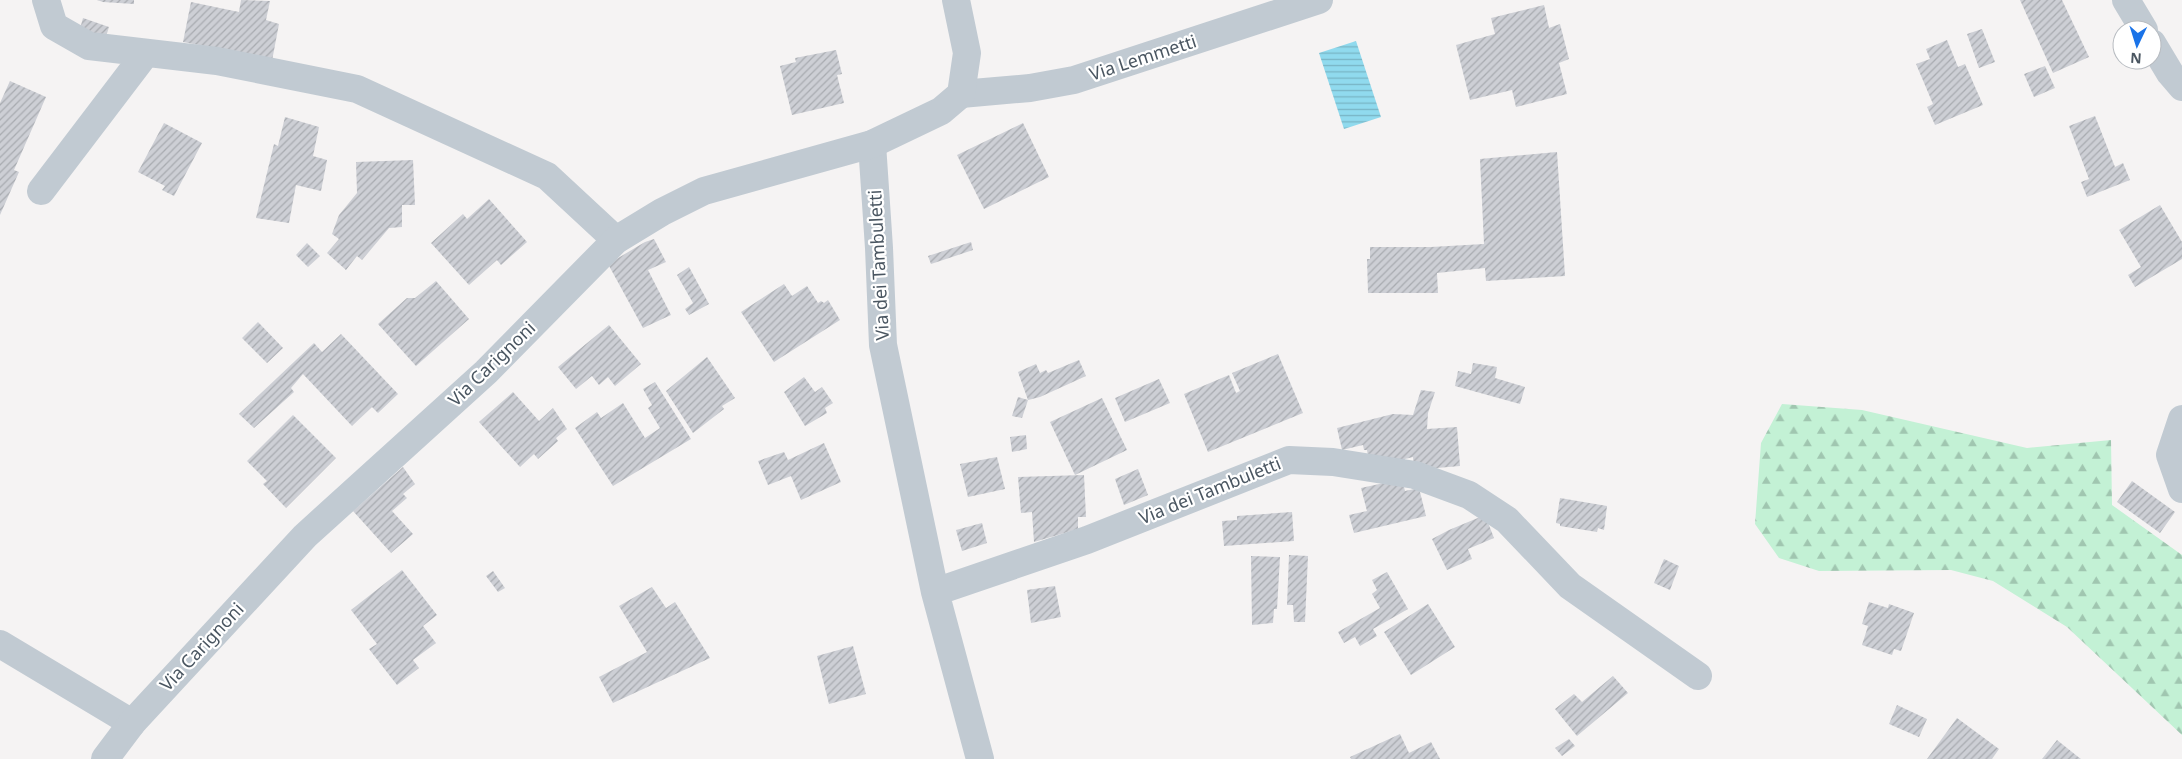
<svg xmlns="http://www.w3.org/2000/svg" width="2182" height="759" font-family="'Noto Sans',sans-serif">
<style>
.forest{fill:url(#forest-firs)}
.water{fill:url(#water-rules)}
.building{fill:url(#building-hatch)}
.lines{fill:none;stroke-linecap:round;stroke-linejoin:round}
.minor{stroke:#c1cad2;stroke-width:28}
.tertiary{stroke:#c1cad2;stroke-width:28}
.labels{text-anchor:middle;stroke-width:4.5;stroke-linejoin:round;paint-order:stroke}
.street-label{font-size:18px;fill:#4a5661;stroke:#fff}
</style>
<defs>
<pattern id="forest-firs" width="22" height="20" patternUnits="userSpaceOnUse" patternTransform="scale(1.25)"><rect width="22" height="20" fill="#c3f1d5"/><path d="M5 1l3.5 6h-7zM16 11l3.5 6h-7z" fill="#a0c6b0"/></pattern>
<pattern id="water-rules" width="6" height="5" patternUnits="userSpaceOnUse" patternTransform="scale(1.25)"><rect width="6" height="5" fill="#90daee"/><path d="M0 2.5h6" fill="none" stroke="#78b4c4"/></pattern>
<pattern id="building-hatch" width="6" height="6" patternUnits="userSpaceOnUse" patternTransform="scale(1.25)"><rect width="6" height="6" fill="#cdcfd5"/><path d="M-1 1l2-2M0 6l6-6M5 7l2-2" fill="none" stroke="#a8abb0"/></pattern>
</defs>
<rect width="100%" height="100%" fill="#f5f3f3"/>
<path class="forest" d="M 1782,404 L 1862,410 L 2027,448 L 2111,440 L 2112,505 L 2182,555 L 2182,735 L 2067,627 L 1993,581 L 1951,570 L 1819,571 L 1779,558 L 1755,524 L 1761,443 Z"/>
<path class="water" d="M 1356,41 L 1381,117 L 1344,129 L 1319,53 Z"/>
<path class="building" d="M 97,0 L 134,0 L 134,4 L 103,2 Z
M 241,0 L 270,1 L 266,20 L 279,24 L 271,66 L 214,48 L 183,42 L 191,2 L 239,12 Z
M 2020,0 L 2062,0 L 2089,57 L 2053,73 Z
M 1544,5 L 1549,28 L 1560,24 L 1569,59 L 1559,63 L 1567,94 L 1516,107 L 1512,90 L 1470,100 L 1456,45 L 1495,34 L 1491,18 Z
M 83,18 L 109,27 L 104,43 L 79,32 Z
M 1982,29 L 1995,62 L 1979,68 L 1967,34 Z
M 1947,40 L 1958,67 L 1965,64 L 1983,105 L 1935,125 L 1927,107 L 1933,104 L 1916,64 L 1930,59 L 1926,49 Z
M 836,50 L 842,74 L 837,75 L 844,103 L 792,115 L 780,66 L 796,62 L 795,58 Z
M 2045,66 L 2055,88 L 2034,97 L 2024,74 Z
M 10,81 L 46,97 L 14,170 L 19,172 L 0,215 L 0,103 Z
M 2095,116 L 2115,167 L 2123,163 L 2130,180 L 2087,197 L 2081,182 L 2089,179 L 2069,126 Z
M 285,117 L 319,127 L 313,156 L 327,160 L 321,191 L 296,185 L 289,223 L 256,218 L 274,144 L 278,146 Z
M 164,123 L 202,143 L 174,196 L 162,190 L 165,186 L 138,172 Z
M 1023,123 L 1049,177 L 984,209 L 957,155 Z
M 1557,152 L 1565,276 L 1486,281 L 1485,268 L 1437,273 L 1438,293 L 1368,293 L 1367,259 L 1370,259 L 1370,247 L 1431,247 L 1484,244 L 1480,159 Z
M 413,160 L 415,205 L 402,205 L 402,227 L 389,228 L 362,260 L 357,256 L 346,270 L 327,253 L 339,239 L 332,234 L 339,215 L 357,193 L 356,162 Z
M 489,199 L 527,242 L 501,265 L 497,260 L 469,285 L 431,243 L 463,214 L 467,219 Z
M 2160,205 L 2182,242 L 2182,259 L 2135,287 L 2128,275 L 2141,267 L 2119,230 Z
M 654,239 L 666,262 L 648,270 L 671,315 L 643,328 L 608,264 L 645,242 Z
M 971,242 L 973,250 L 931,264 L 928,256 Z
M 307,243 L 320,256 L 308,267 L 296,255 Z
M 689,267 L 709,304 L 689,315 L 685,309 L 693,303 L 677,275 Z
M 436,281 L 469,319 L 416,366 L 378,324 L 407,298 L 415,298 Z
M 784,284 L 792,296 L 807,286 L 818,303 L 821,301 L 824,303 L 828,300 L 840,320 L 774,362 L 741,312 Z
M 258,322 L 283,348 L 267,363 L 242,338 Z
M 609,325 L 641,364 L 615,386 L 608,377 L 599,385 L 592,376 L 576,389 L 558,367 Z
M 341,334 L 398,394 L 378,413 L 372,407 L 352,426 L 303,374 L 291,388 L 294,392 L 254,428 L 239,414 L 314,343 L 322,352 Z
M 1278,354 L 1303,413 L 1208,452 L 1184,394 L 1229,375 L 1236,393 L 1240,391 L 1232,373 Z
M 707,357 L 735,398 L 722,406 L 724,409 L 693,433 L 666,391 Z
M 1079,360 L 1086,376 L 1040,397 L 1028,400 L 1018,372 L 1036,364 L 1040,373 L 1046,370 L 1048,373 Z
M 1473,363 L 1497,367 L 1495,378 L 1525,387 L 1520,404 L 1455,386 L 1458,371 L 1471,374 Z
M 804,377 L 815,392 L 822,387 L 833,403 L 825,408 L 827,413 L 805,426 L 784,392 Z
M 1159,379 L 1170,403 L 1125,422 L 1115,398 Z
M 655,382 L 691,439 L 613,486 L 575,428 L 597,412 L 601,418 L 623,403 L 645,438 L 660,428 L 648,408 L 652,405 L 643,389 Z
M 1421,390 L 1435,392 L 1428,413 L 1427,429 L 1457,427 L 1460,466 L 1414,470 L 1413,457 L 1405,459 L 1406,465 L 1368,456 L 1367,450 L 1364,450 L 1363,445 L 1342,450 L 1337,428 L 1393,414 L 1413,415 Z
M 513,392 L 539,421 L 553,408 L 567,429 L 556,438 L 558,441 L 538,459 L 534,454 L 520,467 L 479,422 Z
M 1018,397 L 1028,400 L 1022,418 L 1012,416 Z
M 1102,398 L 1127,450 L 1075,475 L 1050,422 Z
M 293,415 L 336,458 L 286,508 L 263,484 L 267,481 L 247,461 Z
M 1026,435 L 1027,449 L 1012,452 L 1010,437 Z
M 824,443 L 841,482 L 801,500 L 791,476 L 768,485 L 758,461 L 784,452 L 788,460 Z
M 997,457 L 1005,489 L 968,497 L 960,464 Z
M 403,467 L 415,484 L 403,494 L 407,498 L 392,511 L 413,534 L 391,553 L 353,511 Z
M 1138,469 L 1148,495 L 1124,505 L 1115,479 Z
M 1084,475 L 1086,517 L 1078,517 L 1078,529 L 1034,542 L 1032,512 L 1021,513 L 1018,477 Z
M 1402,479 L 1405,491 L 1419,488 L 1426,516 L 1354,533 L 1349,515 L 1367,511 L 1361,488 Z
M 2132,481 L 2175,512 L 2160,533 L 2117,502 Z
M 1560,498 L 1607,506 L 1604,530 L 1598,528 L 1597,532 L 1560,526 L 1560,524 L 1556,523 Z
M 1292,512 L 1294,541 L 1224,546 L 1222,521 L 1237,520 L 1237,516 Z
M 1485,515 L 1494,538 L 1468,549 L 1472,559 L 1447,570 L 1432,539 L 1449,530 Z
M 982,523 L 987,543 L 962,551 L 956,530 Z
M 1289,555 L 1308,556 L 1305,622 L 1294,622 L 1293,605 L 1287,605 Z
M 1251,556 L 1280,557 L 1277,609 L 1274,609 L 1273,623 L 1252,625 Z
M 1664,559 L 1679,566 L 1670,590 L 1654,583 Z
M 402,570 L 437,615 L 423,626 L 436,643 L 413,660 L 419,668 L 397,685 L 369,649 L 377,644 L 351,610 Z
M 493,571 L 505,588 L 498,592 L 486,576 Z
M 1387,572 L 1408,609 L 1373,629 L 1377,636 L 1360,646 L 1355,637 L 1344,643 L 1338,632 L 1380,608 L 1372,594 L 1377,590 L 1372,580 Z
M 1055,586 L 1061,617 L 1031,623 L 1027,590 Z
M 652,587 L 666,608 L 675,602 L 710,658 L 613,703 L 599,677 L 647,652 L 619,606 Z
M 1869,602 L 1888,608 L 1889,604 L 1914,613 L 1901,651 L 1894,649 L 1892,655 L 1862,645 L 1868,626 L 1862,624 Z
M 1428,604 L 1455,647 L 1411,675 L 1384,632 Z
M 853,646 L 866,694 L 829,704 L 817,656 Z
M 1613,676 L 1628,693 L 1577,736 L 1555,709 L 1574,694 L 1582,702 Z
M 1897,705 L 1927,719 L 1919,737 L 1889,724 Z
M 1957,718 L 1999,749 L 1992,759 L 1927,759 Z
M 1400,734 L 1409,753 L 1431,742 L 1440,759 L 1351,759 L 1350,757 Z
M 1569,739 L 1575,746 L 1562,756 L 1555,748 Z
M 2057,740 L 2077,756 L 2081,759 L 2042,759 Z"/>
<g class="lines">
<path class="minor" d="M 46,0 L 54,26 L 89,46 L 217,61 L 357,89 L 547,176 L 616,240
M 2126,0 L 2144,30
M 2152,43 L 2170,73 L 2182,87
M 961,94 L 1030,88 L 1074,80 L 1319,0
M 872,144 L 879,248 L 883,345 L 935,592 L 980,759
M 41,191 L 146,53
M 2182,419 L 2170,455 L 2182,489
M 935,592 L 1087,540 L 1289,460 L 1333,462 L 1415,475 L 1469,495 L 1507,520 L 1570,586 L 1698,676
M 0,644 L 132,723"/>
<path class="tertiary" d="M 105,759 L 132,723 L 305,536 L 486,372 L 616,240 L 662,212 L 704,191 L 872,144 L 941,111 L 961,94 L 967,53 L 956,0"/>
</g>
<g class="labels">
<g class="street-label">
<text transform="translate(1143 58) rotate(-18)" y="6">Via Lemmetti</text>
<text transform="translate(879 265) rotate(-93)" y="6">Via dei Tambuletti</text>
<text transform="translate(492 364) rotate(-44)" y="6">Via Carignoni</text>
<text transform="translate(1210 491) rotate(-22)" y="6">Via dei Tambuletti</text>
<text transform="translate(202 647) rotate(-47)" y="6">Via Carignoni</text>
</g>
</g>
<g transform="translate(2137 45) rotate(184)"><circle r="24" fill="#ffffff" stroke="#b7bbc0"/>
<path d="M0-4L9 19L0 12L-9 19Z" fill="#1a73e8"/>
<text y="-8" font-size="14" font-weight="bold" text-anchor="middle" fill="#4a5661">N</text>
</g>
</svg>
